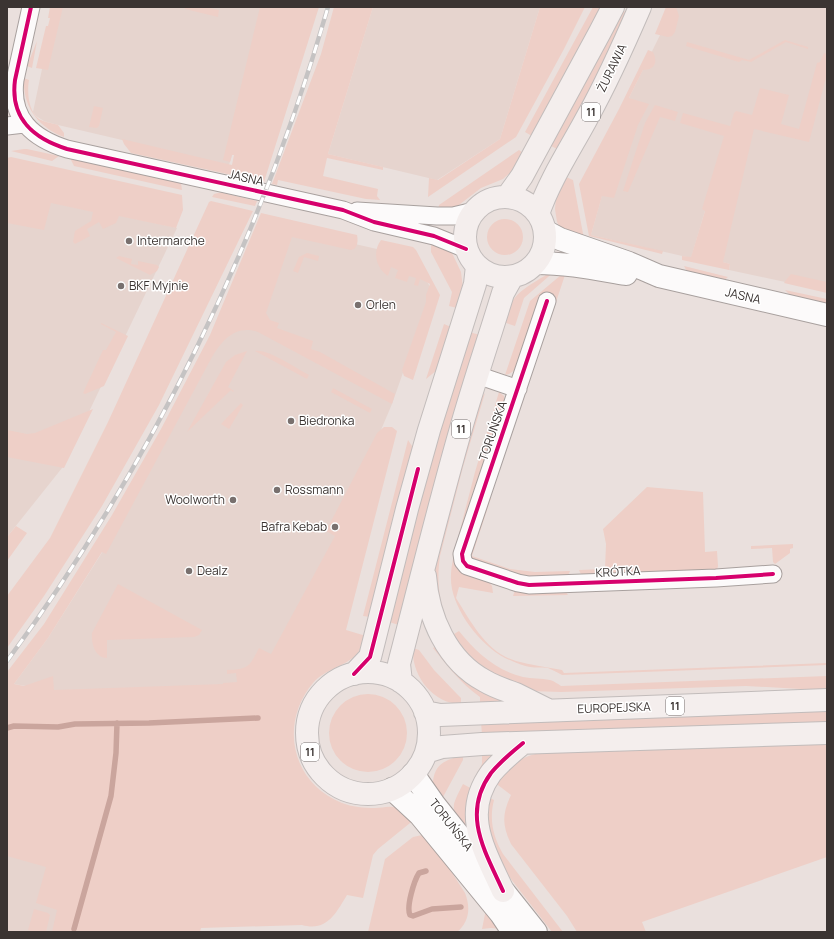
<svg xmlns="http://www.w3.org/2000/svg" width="834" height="939" font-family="Manrope,sans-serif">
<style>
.built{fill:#e6d4ce}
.green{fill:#eecfc7}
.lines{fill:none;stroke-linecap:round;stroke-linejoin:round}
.stream{stroke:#caa59d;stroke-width:5.5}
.street-casing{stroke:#a8a09e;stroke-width:19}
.secondary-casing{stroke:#a8a09e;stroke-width:24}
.primary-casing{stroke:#c2bcbb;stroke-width:24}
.street{stroke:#fcfafa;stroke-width:17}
.secondary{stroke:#fcfafa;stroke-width:22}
.primary{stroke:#f4eeed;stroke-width:22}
.rail-casing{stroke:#c5c3c3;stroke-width:4.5}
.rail{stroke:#fff;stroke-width:3;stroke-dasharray:9;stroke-linecap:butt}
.cycleway-casing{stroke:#fff;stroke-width:6}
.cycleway{stroke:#d6006c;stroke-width:4}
.poi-dot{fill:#78706e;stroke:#fff;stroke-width:1.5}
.labels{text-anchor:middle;stroke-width:3;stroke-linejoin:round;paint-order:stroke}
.shield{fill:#fff;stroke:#767170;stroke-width:1}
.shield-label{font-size:11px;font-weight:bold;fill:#3b3432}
.street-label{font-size:12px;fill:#3b3432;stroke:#fff}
.poi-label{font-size:12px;fill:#3b3432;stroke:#fff;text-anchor:start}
</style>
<rect width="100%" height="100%" fill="#eae0dd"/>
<path class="built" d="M 55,7 L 277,7 L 229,165 L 58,125 L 44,121 L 36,116 L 33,112 Z
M 373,7 L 540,7 L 500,139 L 437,180 L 328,154 Z
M 671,7 L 827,7 L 827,291 L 729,270 L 730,264 L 723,262 L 731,123 L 691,258 L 591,235 L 629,98 L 663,29 Z
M 7,191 L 177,228 L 62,468 L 7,537 Z
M 276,226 L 412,257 L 432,290 L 392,404 L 293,637 L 238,685 L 62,692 L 14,684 L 48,638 L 129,510 Z
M 7,849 L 87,870 L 67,932 L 7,932 Z"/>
<path class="green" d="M 50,7 L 63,7 L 48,70 L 36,68 L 46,26 L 48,26 L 50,18 L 48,18 Z
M 185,7 L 205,7 L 219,10 L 218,17 L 185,9 Z
M 260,7 L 319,7 L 264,182 L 131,153 L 124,144 L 122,139 L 232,165 L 234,155 L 232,155 L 230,162 L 223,160 Z
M 334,7 L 373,7 L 328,154 L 383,167 L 383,170 L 327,158 L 323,176 L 378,189 L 377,196 L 380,200 L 366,199 L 278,180 L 277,185 L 272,184 L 321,54 Z
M 540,7 L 585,7 L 564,49 L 516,137 L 428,197 L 429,178 L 438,180 L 500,139 Z
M 593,7 L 602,7 L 532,136 L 525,132 Z
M 666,7 L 676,7 L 679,16 L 675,32 L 672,36 L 668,37 L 655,34 Z
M 623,11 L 626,12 L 611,49 L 559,150 L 549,145 Z
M 785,40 L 808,47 L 808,49 L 786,42 L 751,62 L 742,60 L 739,62 L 686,46 L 687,42 L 749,60 Z
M 37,41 L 32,68 L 27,66 Z
M 648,50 L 653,52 C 658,62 655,70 643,70 L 629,98 L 649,104 L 638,125 L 614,198 L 602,196 L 591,235 L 663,251 L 662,254 L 589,236 L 579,184 L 619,109 Z
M 824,53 L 827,54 L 827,74 L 809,142 L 754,129 L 723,262 L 730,264 L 729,270 L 682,260 L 682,256 L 691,257 L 705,211 L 702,209 L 724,136 L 680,123 L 683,113 L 730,126 L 734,113 L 736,111 L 752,115 L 760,88 L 789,95 L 781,124 L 799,129 L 817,63 L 820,62 Z
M 24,78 L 29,80 C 27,91 28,111 39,119 C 44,122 52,123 58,125 L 64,133 L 64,137 C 39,128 22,106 24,78 Z
M 655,105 L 678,112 L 675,121 L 660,117 L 628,192 L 623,191 L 645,123 Z
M 94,106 L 103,108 L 99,126 L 97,128 L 89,127 Z
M 24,149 L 27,149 L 59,156 L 52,161 L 11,151 Z
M 519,150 L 523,153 L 512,171 L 503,179 L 481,188 L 455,208 L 438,211 L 439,205 Z
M 11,157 L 182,195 L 183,210 L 176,228 L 119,216 L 116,223 L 103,229 L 99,222 L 87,229 L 90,236 L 75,244 L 73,242 L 75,231 L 91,221 L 93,212 L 51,203 L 44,230 L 7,223 L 7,158 Z
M 70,158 L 181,183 L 182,190 L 74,166 Z
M 566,177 L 573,180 L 584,239 L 583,243 L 559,226 L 557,222 L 555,209 L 556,198 Z
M 218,193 L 223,193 L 257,201 L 255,206 L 212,197 L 214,194 Z
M 211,201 L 253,211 L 159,405 L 102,506 L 44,596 L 7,648 L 7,596 L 50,538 L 108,422 L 209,202 Z
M 261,213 L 357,235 C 358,240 358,246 354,249 L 351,250 L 292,237 L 266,313 L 270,320 L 279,323 L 277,328 L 313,341 L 311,349 L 320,352 L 395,394 L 392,404 L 258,332 C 236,324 222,340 212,357 L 106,554 L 102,552 L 48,638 L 14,684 L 24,686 L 53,676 L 54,690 L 223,684 L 223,683 L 237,682 L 236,673 L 227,674 L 227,670 C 249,669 249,667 259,648 L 271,654 L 335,536 L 326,531 L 377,433 L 384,427 L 392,427 L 397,431 L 346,630 L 366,636 C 363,642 361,650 356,655 C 344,667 325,669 313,683 C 279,723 291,783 342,803 C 352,807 364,808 375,808 C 381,808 387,806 393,807 L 398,808 L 415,819 L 378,849 L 373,855 L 363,898 L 347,895 C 336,913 327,932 302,925 L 201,928 L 200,932 L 52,932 L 57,910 L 36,903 L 46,867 L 7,856 L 7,672 L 44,624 L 112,515 L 161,429 L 210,335 Z
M487 237a18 18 0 1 1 36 0a18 18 0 1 1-36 0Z
M 381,240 L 413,247 L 416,250 L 440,295 L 413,380 L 404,376 L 402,370 L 426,302 L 426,295 L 430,284 L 420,279 L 418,286 L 414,285 L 416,278 L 409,276 L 407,282 L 395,278 L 398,270 L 391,267 L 388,276 C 376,268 372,252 381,240 Z
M 432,240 L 448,248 L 453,255 L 461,272 L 463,288 L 457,308 L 449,306 L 452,292 L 431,252 L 431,247 Z
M 307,253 L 319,256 L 318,261 L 304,257 L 298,273 L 293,271 L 299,257 Z
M 119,256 L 132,259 L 131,264 L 138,265 L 138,261 L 157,265 L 159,267 L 157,271 L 150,275 L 116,258 Z
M 684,266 L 728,277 L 722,282 L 688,274 Z
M 556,270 L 524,298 L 515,326 L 503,322 C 512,300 513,296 533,283 C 541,278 547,274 556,270 Z
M 791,274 L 827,282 L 827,293 L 784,283 L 786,280 Z
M 561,275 L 565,275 L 556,302 L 541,297 L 515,370 L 509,374 L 505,375 L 530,301 Z
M 785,290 L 827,299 L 827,305 L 791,296 Z
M 101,323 L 128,336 L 104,386 L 85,394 L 83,393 L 103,350 L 106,350 L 116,332 L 101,324 Z
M 444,324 L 451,327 L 437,370 L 426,379 Z
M 469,332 L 480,335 L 399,625 L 389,622 L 426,477 Z
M 247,351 L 228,387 L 234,391 L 233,392 L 231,390 L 187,432 L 226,362 L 235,355 Z
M 255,351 C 269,349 295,368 309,375 L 307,379 Z
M 333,388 L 372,409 L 370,413 L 331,392 Z
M 499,392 L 504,396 L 505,404 L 454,553 L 475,472 Z
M 485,393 L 463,467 L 440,556 C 437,577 438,597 446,617 L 441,620 L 433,577 L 436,555 L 482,397 Z
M 241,403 L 243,405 L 229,429 L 221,424 Z
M 93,409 L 64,468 L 7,457 L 7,430 L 27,434 L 35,433 Z
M 408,440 L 412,446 L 412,452 L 370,617 L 363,616 Z
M 647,487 L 703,492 L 705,552 L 717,551 L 718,566 L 717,570 L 582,577 L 579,570 L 605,569 L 606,544 L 603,529 Z
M 489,497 L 491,498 L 472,556 L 510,569 L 535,572 L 570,571 L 567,578 L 529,578 L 470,559 L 470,554 Z
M 16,526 L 27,533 L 7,561 L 7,537 Z
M 793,544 L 793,548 L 790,549 L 790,553 L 775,564 L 773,562 L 772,548 L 751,549 L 751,546 Z
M 453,559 L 454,559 L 456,567 L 458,570 L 488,581 L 492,586 L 493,593 L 459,587 L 456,598 C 471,622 487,653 516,661 C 531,665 547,667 562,670 L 564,673 L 827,663 L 827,665 L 562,675 C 558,673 553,670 548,668 C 542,667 536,668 530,667 C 524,666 517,663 512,661 C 485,651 458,617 452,589 C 450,579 451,569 453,559 Z
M 118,584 L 202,630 L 199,635 L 194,637 L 107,640 L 107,658 C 95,658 91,643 92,633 Z
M 515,590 L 566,592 L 568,595 L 513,596 Z
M 459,631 C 476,652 495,670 523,677 C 532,679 541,678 550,680 C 554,681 558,684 561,686 L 827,676 L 827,689 L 801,689 L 746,686 L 561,692 L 530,691 L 487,675 L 449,637 Z
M 440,644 L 505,702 L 480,703 L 480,697 C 461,684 447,665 433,648 Z
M 413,648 L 419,650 L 434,670 L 457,694 L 461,698 L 461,704 C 433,704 411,675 413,648 Z
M329 733a39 39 0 1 1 78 0a39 39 0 1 1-78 0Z
M 827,709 L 827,722 L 482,735 L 481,722 Z
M 827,742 L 827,857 L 642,922 L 646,932 L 577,932 L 567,916 L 511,844 C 502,825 502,814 511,795 L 494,782 C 509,767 519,757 540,753 Z
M 482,755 L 493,755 L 481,775 L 477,773 L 482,764 Z
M 463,756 L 463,760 L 443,797 L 433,787 C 432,766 444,759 463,756 Z
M 463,784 L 474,790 L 468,832 C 451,808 449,811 463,784 Z
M 486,796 L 494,800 C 489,820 493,836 503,854 L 563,932 L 552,932 L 493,856 L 488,847 Z
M 427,834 L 465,893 C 471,908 469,922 457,932 L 368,932 L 385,859 L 413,837 Z
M 34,909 L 48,913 L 50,915 L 46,932 L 34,932 L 28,930 Z
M 486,909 L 501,929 L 491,928 L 482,929 Z"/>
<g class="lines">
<path class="stream" d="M 7,728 L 14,726 L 58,727 L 75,724 L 149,723 L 258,718
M 426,871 L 419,873 C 414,881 406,907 410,915 L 413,916 L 432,909 L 461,907
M 74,929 L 111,796 L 116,753 L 117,723"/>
<g class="street-casing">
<path id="street" d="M 31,7 L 15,80 C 10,118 32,138 67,149 L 343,210 L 374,222 L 434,236 L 466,249
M 7,126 L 24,124
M 357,211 L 437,216 L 453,216 L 474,211
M 547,301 L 462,554 L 463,561 L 467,566 L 518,583 L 529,585 L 716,578 L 773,574
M 477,375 L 518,389"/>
</g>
<g class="secondary-casing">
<path id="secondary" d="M 545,231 L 560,239 L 629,263 L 659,276 L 827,315
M 536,263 C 567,263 596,269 626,274
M 413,774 L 434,804 L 536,932
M 392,789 L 420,815 L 501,914 L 513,932"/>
</g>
<g class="primary-casing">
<path id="primary" d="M465 237a40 40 0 1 1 80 0a40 40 0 1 1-80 0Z
M 507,197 L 522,176 L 600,32 L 613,7
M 538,214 C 550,179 571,148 588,116 C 608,80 624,44 640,7
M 425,576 C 428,617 447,661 485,681 C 495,687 505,690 516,694 C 526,699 536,704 546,709
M307 733a61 61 0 1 1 122 0a61 61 0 1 1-122 0Z
M 354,674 L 370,657 L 407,509 L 429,430 L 475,284 L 477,266
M 401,682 L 399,664 C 419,587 438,509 460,432 C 473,385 489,339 503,293 L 512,277
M 425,712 L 440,715 L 827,700
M 426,752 L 442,747 L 482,744 L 827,733
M 503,891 C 485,851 461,814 491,773 C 500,762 512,752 523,743"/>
</g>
<use href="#street" class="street"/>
<use href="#secondary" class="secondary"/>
<use href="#primary" class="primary"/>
<g class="rail-casing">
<path id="rail" d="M 7,661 C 151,466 261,240 328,7"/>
</g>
<use href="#rail" class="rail"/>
<g class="cycleway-casing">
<path id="cycleway" d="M 31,7 L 15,80 C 10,118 32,138 67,149 L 343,210 L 374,222 L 434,236 L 466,249
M 547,301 L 462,554 L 463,561 L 467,566 L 518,583 L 529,585 L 716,578 L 773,574
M 354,674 L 370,657 L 418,469
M 503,891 C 485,851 461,814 491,773 C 500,762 512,752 523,743"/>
</g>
<use href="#cycleway" class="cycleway"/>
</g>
<g class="poi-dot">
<circle cx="129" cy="241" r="4"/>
<circle cx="121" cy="286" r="4"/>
<circle cx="358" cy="305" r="4"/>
<circle cx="291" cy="421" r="4"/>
<circle cx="277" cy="490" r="4"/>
<circle cx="233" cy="500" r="4"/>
<circle cx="335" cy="527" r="4"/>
<circle cx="189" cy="571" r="4"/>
</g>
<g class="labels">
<g class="shield">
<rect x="582" y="103" width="18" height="18" rx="3"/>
<rect x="452" y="420" width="18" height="18" rx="3"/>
<rect x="666" y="697" width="18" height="18" rx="3"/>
<rect x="301" y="743" width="18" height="18" rx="3"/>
</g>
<g class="shield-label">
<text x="591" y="116">11</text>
<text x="461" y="433">11</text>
<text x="675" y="710">11</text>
<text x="310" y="756">11</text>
</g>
<g class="street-label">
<text transform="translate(612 68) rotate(-64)" y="4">ŻURAWIA</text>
<text transform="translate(246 178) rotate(13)" y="4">JASNA</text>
<text transform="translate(743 296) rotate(13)" y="4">JASNA</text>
<text transform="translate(493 431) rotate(-71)" y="4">TORUŃSKA</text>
<text transform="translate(618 572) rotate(-3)" y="4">KRÓTKA</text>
<text transform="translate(614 708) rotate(-2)" y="4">EUROPEJSKA</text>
<text transform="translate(451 825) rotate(52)" y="4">TORUŃSKA</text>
</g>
<g class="poi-label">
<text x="137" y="245">Intermarche</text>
<text x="129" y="290">BKF Myjnie</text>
<text x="366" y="309">Orlen</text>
<text x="299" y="425">Biedronka</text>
<text x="285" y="494">Rossmann</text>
<text x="225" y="504" text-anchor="end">Woolworth</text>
<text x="327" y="531" text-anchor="end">Bafra Kebab</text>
<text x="197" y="575">Dealz</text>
</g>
</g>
<rect width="834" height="939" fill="none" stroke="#3b3432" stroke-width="16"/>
</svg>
